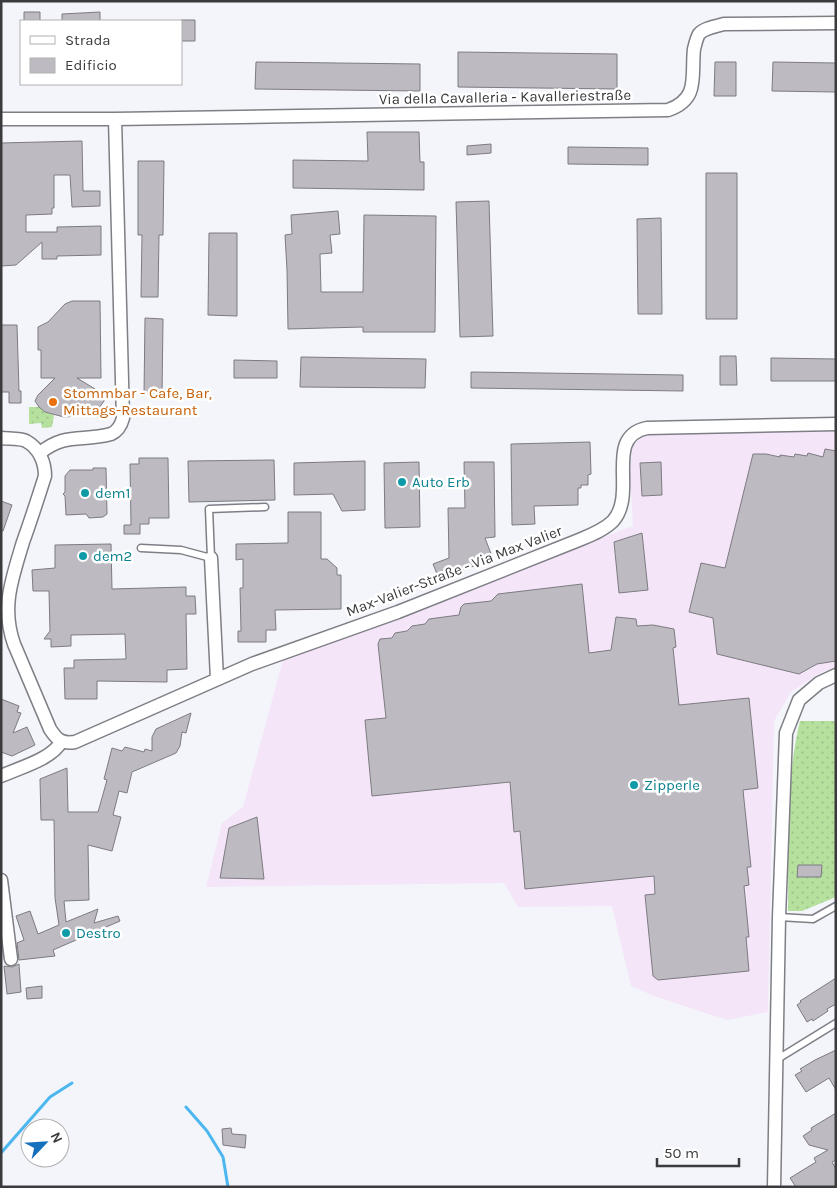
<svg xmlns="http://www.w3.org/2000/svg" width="837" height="1188" font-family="Karla,sans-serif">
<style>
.industrial{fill:#f4e5f8}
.grass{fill:url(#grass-dots)}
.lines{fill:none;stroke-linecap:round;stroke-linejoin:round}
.stream{stroke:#4cb6ef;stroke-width:3}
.building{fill:#bdbbc1;stroke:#7d7b81}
.service-casing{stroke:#7e7f85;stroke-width:9}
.minor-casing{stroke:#7e7f85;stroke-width:15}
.service{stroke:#fff;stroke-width:6}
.minor{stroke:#fff;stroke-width:12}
.food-dot{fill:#e8710a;stroke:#fff;stroke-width:2}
.culture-dot{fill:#0f9aa8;stroke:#fff;stroke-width:2}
.labels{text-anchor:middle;stroke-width:5;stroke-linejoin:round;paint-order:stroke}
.street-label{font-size:15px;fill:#3b3b3e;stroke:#fff}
.food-label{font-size:15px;fill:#c56008;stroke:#fff;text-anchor:start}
.culture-label{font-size:15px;fill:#0d838f;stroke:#fff;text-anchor:start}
</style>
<defs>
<pattern id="grass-dots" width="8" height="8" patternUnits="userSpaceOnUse" patternTransform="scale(1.25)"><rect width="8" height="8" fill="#b6e09e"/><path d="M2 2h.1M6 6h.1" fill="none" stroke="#9dc189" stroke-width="1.8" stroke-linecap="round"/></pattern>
</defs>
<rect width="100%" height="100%" fill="#f3f5fb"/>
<path class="industrial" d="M 836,430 L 836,668 L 825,671 L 815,676 L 791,692 L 774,721 L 768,1012 L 727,1020 L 654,996 L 631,986 L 612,906 L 518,907 L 504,883 L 206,887 L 222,823 L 243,807 L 283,660 L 633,526 L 630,471 L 633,445 L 642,437 L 652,433 Z"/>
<path class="grass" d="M 29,407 L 39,407 L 45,412 L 54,415 L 52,427 L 42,428 L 41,423 L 29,424 Z
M 800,721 L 836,721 L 836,897 L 802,911 L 788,911 C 789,848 785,782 800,721 Z"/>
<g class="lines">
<path class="stream" d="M 186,1107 L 207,1131 L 223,1157 L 228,1187
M 1,1153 L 50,1097 L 72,1083"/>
</g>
<path class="building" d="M 24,12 L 40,12 L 40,21 L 24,21 Z
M 100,12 L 100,21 L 62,21 L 62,14 Z
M 181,20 L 195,20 L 195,41 L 181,41 Z
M 458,52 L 617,54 L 617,89 L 458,87 Z
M 256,62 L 420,64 L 420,91 L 255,89 Z
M 715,62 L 736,62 L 736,96 L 714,96 Z
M 773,62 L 836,63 L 836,92 L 772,91 Z
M 367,132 L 419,132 L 420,162 L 424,162 L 424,190 L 293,188 L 293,160 L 368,161 Z
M 82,141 L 83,191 L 100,191 L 100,206 L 72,207 L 70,175 L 54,175 L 54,208 L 52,208 L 52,214 L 26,215 L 26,232 L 57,232 L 57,227 L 101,226 L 101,255 L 57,256 L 57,259 L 42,259 L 42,242 L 16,265 L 1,266 L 1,143 Z
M 491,144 L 491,153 L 467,155 L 467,146 Z
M 568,147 L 648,148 L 648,165 L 568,164 Z
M 138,161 L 164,161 L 163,235 L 159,235 L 158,297 L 141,297 L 142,235 L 138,235 Z
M 706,173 L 737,173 L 737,319 L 706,319 Z
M 489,201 L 493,336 L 460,337 L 456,202 Z
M 338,211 L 340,234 L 330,235 L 332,253 L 320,254 L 321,292 L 363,292 L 364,215 L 436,216 L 435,332 L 363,332 L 363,327 L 288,329 L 287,270 L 285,235 L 292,234 L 291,215 Z
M 661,218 L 662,314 L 638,314 L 637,219 Z
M 209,233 L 237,233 L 237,316 L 208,315 Z
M 72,301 L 100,301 L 101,378 L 77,378 L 100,392 L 103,395 L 104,401 L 99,408 L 90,413 L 78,416 L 64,417 L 45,412 L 39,407 L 35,401 L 38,395 L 55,378 L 41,378 L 41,350 L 38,350 L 38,327 L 48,322 L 65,304 Z
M 145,318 L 163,319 L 162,394 L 144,394 Z
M 1,325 L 17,325 L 19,391 L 21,391 L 21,403 L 9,403 L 9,392 L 1,392 Z
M 720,356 L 736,356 L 737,385 L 720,385 Z
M 301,357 L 426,359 L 425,388 L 300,387 Z
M 771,358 L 836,359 L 836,381 L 771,381 Z
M 234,360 L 277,361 L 277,378 L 234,378 Z
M 471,372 L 683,375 L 683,391 L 471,388 Z
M 590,442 L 591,474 L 588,475 L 588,485 L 581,485 L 581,488 L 578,488 L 578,505 L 534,506 L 535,524 L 512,525 L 511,444 Z
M 825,449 L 836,451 L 836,661 L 817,664 L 799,674 L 717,654 L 713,618 L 689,612 L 701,563 L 725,568 L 753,454 L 766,454 L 780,457 L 780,455 L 794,457 L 795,454 L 807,456 L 808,453 L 823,457 Z
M 139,458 L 168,458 L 169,518 L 149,518 L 149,524 L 140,524 L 140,534 L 124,534 L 124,525 L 131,525 L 130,464 L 139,464 Z
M 274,460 L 275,500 L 189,502 L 188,461 Z
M 365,461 L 365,510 L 342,511 L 333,494 L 294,495 L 294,463 Z
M 419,462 L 420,527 L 385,528 L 384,463 Z
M 464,462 L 494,462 L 495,537 L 485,538 L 493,559 L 439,579 L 433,564 L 449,558 L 448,508 L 465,508 Z
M 661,462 L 662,495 L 642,496 L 640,463 Z
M 93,468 L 106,468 L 107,514 L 103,517 L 89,518 L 86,514 L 66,515 L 65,496 L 63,494 L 65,492 L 65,476 L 70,470 L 93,470 Z
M 1,501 L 12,505 L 3,531 L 1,531 Z
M 288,512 L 321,512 L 321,559 L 327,559 L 337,568 L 337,575 L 341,575 L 341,609 L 275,610 L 276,630 L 266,630 L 266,642 L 238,642 L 238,631 L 241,631 L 240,588 L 243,588 L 243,559 L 236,560 L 236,544 L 288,543 Z
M 642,533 L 648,590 L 619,593 L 614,542 Z
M 111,544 L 112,589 L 186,587 L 186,596 L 195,596 L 196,614 L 186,614 L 187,669 L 167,670 L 167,682 L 97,681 L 97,699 L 65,699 L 64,668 L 74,668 L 74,660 L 126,659 L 125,634 L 71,635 L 71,646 L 51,647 L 51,639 L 44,639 L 50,631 L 49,591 L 33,591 L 32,570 L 55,568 L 55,545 Z
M 582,584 L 589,653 L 611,650 L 616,617 L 636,619 L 637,626 L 653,625 L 674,629 L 676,647 L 673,648 L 679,705 L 749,698 L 758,788 L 743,790 L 751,867 L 747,867 L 749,885 L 744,886 L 749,937 L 746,937 L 749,971 L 658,980 L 653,976 L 645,895 L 655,894 L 654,876 L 525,889 L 520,831 L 514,832 L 510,782 L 372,796 L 365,720 L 386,718 L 378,644 L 380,639 L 392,638 L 395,633 L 407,631 L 412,626 L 425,624 L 429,619 L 459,615 L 461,607 L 464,604 L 491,601 L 498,594 Z
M 1,699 L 19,706 L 17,712 L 21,713 L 13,733 L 27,727 L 35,745 L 12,756 L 1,752 Z
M 191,713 L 186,733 L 182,732 L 180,746 L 176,753 L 132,772 L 127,793 L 119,791 L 113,815 L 121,817 L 112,851 L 88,845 L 89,900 L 64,901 L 66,922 L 98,909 L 94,923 L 118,916 L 120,921 L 53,950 L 55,956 L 19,960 L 17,943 L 24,940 L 16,916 L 30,911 L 38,934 L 59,925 L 55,898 L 54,820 L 41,820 L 40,779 L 67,768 L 68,812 L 98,812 L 107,780 L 104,779 L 112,748 L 122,751 L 125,747 L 144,752 L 145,749 L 152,751 L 152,737 L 156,729 Z
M 257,817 L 264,879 L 220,878 L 229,828 Z
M 798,865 L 822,865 L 821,877 L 797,877 Z
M 19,964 L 21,992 L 7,994 L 4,966 L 12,967 Z
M 836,978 L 836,1004 L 827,1009 L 828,1011 L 813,1021 L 812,1019 L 807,1022 L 797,1005 L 801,1002 L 800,1001 Z
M 42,986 L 42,998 L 27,999 L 26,988 Z
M 836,1050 L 836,1090 L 829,1078 L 806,1092 L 795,1075 L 802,1071 L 800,1069 L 815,1060 Z
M 836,1113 L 836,1160 L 832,1162 L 836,1169 L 836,1187 L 796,1187 L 790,1178 L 816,1162 L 814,1158 L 828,1150 L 809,1145 L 803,1136 L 812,1130 L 811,1128 Z
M 231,1128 L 232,1134 L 246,1135 L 245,1148 L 223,1145 L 222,1129 Z"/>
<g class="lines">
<g class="service-casing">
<path id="service" d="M 141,548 L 181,550 L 211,558 L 209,509 L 265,507
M 779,917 L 813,919 L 836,906
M 776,1060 L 836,1023"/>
</g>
<g class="minor-casing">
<path id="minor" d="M 1,119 L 115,119 L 123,418 C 121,426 118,431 111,434 C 82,442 66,432 40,453
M 115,119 L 668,110 C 700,99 691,76 694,49 C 695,45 697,37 699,34 C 704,28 717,26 724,24 L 836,23
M 1,438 C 8,439 20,438 26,441 C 39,448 45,462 45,476 C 38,498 31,520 23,542 C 12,579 1,607 14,644 L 50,729 C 57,740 62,744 75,742 L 252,664 L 398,612 L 579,540 C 591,535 604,530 613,521 C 638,493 603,437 647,428 L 836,424
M 211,558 L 217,679
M 1,776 C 19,768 52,759 61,742
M 1,880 L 11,959
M 774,1187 L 779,917 L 786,733 L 799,700 L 819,683 L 836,675"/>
</g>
<use href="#service" class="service"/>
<use href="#minor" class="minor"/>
</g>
<circle class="food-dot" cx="53" cy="402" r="5"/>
<g class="culture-dot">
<circle cx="402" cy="482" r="5"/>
<circle cx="85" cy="493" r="5"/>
<circle cx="83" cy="556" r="5"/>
<circle cx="634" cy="785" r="5"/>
<circle cx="66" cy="933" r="5"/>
</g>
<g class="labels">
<g class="street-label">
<text transform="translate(505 97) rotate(-1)" y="5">Via della Cavalleria - Kavalleriestraße</text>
<text transform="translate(454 571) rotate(-21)" y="5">Max-Valier-Straße - Via Max Valier</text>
</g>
<g class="food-label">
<text x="63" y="398">Stommbar - Cafe, Bar,<tspan x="63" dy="17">Mittags-Restaurant</tspan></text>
</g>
<g class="culture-label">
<text x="412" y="487">Auto Erb</text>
<text x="95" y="498">dem1</text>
<text x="93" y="561">dem2</text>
<text x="644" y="790">Zipperle</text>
<text x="76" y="938">Destro</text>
</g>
</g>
<rect width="837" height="1188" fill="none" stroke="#3b3b3e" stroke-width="5"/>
<rect x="20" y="20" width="162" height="65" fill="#ffffff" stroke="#b1b1b2"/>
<rect x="30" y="36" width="25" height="8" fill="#ffffff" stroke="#b1b1b2"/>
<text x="65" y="45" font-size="15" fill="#3b3b3e">Strada</text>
<rect x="30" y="58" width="25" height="15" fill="#bdbbc1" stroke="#b1b1b2"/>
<text x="65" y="70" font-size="15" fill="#3b3b3e">Edificio</text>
<g transform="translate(45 1143) rotate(65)"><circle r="24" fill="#ffffff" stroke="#b1b1b2"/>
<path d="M0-4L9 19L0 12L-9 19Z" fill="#1770bd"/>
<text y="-8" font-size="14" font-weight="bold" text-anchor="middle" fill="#3b3b3e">N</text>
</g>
<path d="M657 1158v8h82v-8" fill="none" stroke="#3b3b3e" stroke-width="2.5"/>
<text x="664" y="1158" font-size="15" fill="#3b3b3e" stroke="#ffffff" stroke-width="4" paint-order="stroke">50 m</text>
</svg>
